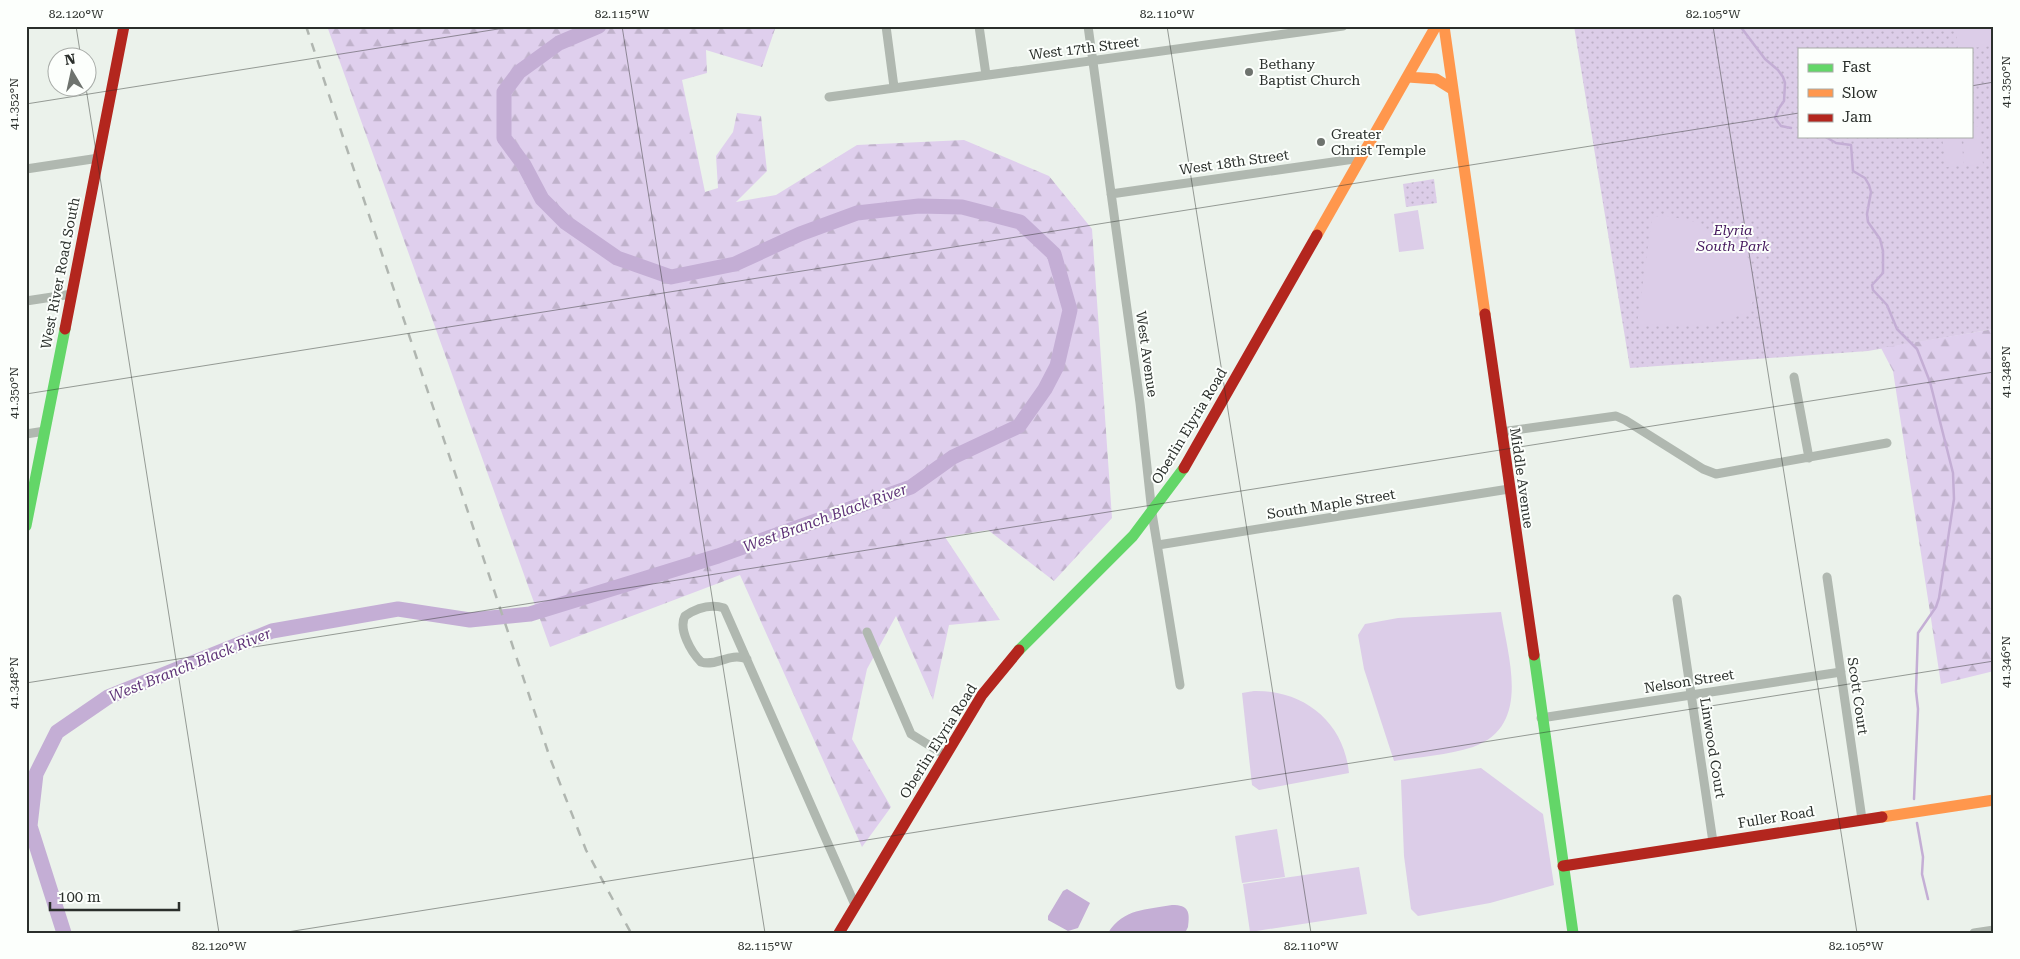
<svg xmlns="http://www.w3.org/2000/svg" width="2020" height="959" font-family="'Roboto Serif',serif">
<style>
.green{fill:url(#green-dots);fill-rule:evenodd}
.forest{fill:url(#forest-firs)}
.pitch{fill:#dccde8}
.water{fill:#c4aed5}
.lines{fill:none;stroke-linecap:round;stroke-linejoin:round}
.stream{stroke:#c4aed5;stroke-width:2.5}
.river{stroke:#c4aed5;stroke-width:15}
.street{stroke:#b0b8b0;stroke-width:9}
.fast{stroke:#63d668;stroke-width:11}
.slow{stroke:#ff974d;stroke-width:11}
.jam{stroke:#b3261e;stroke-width:11}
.rail{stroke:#b0b6b0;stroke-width:2.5;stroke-dasharray:9 9;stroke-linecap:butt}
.ticks{fill:none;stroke:#2a2f2b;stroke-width:1;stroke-opacity:0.45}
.poi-dot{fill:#6e736e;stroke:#fcfffc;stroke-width:2}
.labels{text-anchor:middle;stroke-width:4;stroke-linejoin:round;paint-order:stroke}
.street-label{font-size:14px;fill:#2a2f2b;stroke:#fcfffc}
.poi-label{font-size:14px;fill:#2a2f2b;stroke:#fcfffc;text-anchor:start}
.park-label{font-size:14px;font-style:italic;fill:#46195e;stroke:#fcfffc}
.water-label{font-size:15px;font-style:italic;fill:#5e3277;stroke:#fcfffc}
.neatline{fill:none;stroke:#2a2f2b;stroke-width:2}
.ticks-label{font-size:12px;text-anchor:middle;fill:#2a2f2b}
</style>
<defs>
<pattern id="green-dots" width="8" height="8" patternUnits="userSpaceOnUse" patternTransform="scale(1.25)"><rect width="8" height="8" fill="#dccde8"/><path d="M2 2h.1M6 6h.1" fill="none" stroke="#bdb0c7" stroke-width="1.8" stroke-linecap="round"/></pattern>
<pattern id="forest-firs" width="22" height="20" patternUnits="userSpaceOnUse" patternTransform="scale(1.25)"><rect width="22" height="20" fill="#dfcfed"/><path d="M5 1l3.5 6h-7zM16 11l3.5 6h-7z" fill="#c0b2cb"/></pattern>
</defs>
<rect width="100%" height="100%" fill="#ebf2eb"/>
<path class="green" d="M 1574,26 L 1994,26 L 1994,329 L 1868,351 L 1630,368 ZM 1799,49 L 1971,49 L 1971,136 L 1799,136 Z
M 1434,179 L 1437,203 L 1406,207 L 1403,184 Z"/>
<path class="forest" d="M 327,26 L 776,26 L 762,67 L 706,50 L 707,73 L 682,80 L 705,192 L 718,188 L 716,156 L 733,132 L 737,113 L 761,116 L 767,171 L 736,202 L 776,195 L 857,145 L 964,140 L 1049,176 L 1092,229 L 1112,518 L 1054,581 L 988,530 L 945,537 L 1000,620 L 949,625 L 933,700 L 896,616 L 867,669 L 852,739 L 891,807 L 862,847 L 740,575 L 550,647 Z
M 1994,329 L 1994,671 L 1941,684 L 1893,371 L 1881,348 Z"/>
<path class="pitch" d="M 1989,27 L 1991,46 L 1958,49 L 1956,30 Z
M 1979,126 L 1983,164 L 1966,166 L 1963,136 L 1971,136 L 1971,127 Z
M 1942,136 L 1961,136 L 1964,165 L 1946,167 Z
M 1418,210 L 1424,249 L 1399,252 L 1394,214 Z
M 1662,215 L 1692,221 L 1746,251 L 1757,289 L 1749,312 L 1709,326 L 1637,324 L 1652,218 Z
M 1501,612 C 1508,658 1532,726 1473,747 C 1448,755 1419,757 1394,761 L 1364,669 L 1358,635 L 1365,624 L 1398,618 Z
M 1254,691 C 1304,690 1344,722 1349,773 L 1259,790 L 1252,785 L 1242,693 Z
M 1481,768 L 1543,814 L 1554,885 L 1490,903 L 1418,916 L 1411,909 L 1404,856 L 1401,780 Z
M 1277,829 L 1285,877 L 1242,883 L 1235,836 Z
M 1359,867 L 1367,914 L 1250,932 L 1243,884 Z"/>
<path class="water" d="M 1067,889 L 1090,903 L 1078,928 L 1068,931 L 1048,920 L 1048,916 L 1063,891 Z
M 1172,905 C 1189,905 1190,912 1188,927 L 1186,931 L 1175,933 L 1108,933 C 1124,908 1146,910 1172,905 Z"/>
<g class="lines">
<path class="stream" d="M 1740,26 L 1765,59 L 1778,70 L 1783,77 L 1785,83 L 1784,101 L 1779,108 L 1775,118 L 1781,126 L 1791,128
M 1824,136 L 1836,143 L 1851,145 L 1853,171 L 1865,178 L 1869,185 L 1871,192 L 1867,214 L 1868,222 L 1880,239 L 1883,251 L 1883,273 L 1872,285 L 1873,290 L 1887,305 L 1897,329 L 1917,349 L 1930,382 L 1953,473 L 1954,499 L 1939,598 L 1936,607 L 1918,633 L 1916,691 L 1918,709 L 1914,799
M 1917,823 L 1923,857 L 1922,874 L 1928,899"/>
<path class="river" d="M 64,933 L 30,826 L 36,774 L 57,732 L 108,697 L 272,631 L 398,609 L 470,620 L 530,614 L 718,556 L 911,487 L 953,457 L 1019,426 L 1045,389 L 1057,366 L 1070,310 L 1054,254 L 1020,222 L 962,207 L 919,206 L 857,213 L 800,234 L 735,264 L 671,277 L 617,258 L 565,222 L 542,199 L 524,165 L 504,138 L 504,92 L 519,72 L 559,43 L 599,26"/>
<path class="street" d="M 886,26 L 894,87
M 979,26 L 986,75
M 1088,26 L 1140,403 L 1152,513 L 1180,685
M 829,97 L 1343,26
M 26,169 L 99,158
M 1111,194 L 1361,158
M 26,301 L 72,294
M 1794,377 L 1809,458
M 1501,432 L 1616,416 L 1625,420 L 1703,469 L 1716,474 L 1887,443
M 26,434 L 45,431
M 1158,545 L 1509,489
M 1827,577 L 1862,819
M 1677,599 L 1713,842
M 867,632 L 911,734 L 945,755
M 747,659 C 729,652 717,667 701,662 C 691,652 678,629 685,616 C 697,608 711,604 724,608 L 855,905
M 1541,718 L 1841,672
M 1974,933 L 1994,930"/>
<path class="fast" d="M 26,526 L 65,329
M 1019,650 L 1133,536 L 1184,468
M 1534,655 L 1573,933"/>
<path class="slow" d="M 1444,26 L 1485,314
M 1408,77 L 1436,79 L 1452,89
M 1317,235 L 1436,26
M 1882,817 L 1994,800"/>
<path class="jam" d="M 1485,314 L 1534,655
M 65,329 L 124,26
M 1184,468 L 1317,235
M 1563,866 L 1882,817
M 839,933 L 982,695 L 1019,650"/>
<path class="rail" d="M 306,26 L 550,758 L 586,850 L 631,933"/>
</g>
<path class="ticks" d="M 76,26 L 81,58M 622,26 L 765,933M 1167,26 L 1311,933M 1713,26 L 1857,933M 1971,86 L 1994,82M 86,88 L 219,933M 26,104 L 517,26M 26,394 L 1799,113M 26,683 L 1994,372M 281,933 L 1994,661"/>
<g class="poi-dot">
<circle cx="1249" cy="72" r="5"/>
<circle cx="1321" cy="142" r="5"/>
</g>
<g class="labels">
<g class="street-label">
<text transform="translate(1084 48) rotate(-7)" y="5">West 17th Street</text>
<text transform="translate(1234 162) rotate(-8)" y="5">West 18th Street</text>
<text transform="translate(60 273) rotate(-79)" y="5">West River Road South</text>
<text transform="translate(1147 354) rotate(82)" y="5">West Avenue</text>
<text transform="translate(1189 426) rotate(-59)" y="5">Oberlin Elyria Road</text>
<text transform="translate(1522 478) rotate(82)" y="5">Middle Avenue</text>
<text transform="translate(1331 504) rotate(-9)" y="5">South Maple Street</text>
<text transform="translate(1689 681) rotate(-9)" y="5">Nelson Street</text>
<text transform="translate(1858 696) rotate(82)" y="5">Scott Court</text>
<text transform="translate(938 741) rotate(-58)" y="5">Oberlin Elyria Road</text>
<text transform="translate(1713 748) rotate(81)" y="5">Linwood Court</text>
<text transform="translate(1776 817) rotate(-9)" y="5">Fuller Road</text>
</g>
<g class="poi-label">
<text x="1259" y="69">Bethany<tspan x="1259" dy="16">Baptist Church</tspan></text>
<text x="1331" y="139">Greater<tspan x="1331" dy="16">Christ Temple</tspan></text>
</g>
<g class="park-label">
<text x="1733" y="235">Elyria<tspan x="1733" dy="16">South Park</tspan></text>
</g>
<g class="water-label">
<text transform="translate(825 518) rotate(-20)" y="5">West Branch Black River</text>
<text transform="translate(190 665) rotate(-22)" y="5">West Branch Black River</text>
</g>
</g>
<rect width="2020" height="959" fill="none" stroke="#fcfffc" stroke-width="55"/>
<rect x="1798" y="48" width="175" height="90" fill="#fcfffc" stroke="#a8aca8"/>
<rect x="1808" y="64" width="25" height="8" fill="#63d668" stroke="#a8aca8"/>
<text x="1842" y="72" font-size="15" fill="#2a2f2b">Fast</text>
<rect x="1808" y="89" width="25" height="8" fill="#ff974d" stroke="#a8aca8"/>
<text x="1842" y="98" font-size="15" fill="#2a2f2b">Slow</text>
<rect x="1808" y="114" width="25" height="8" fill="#b3261e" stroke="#a8aca8"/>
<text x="1842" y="122" font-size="15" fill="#2a2f2b">Jam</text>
<g transform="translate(72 72) rotate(351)"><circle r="24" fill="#fcfffc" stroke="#a8aca8"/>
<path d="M0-4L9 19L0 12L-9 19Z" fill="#6e736e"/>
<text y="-8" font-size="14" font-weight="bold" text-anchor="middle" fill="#2a2f2b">N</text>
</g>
<path d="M50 902v8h129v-8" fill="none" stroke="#2a2f2b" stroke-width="2.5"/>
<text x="58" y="902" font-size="15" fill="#2a2f2b" stroke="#fcfffc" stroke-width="4" paint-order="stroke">100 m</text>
<rect x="28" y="28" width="1964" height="904" class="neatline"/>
<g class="ticks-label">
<text x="76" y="18">82.120°W</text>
<text x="622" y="18">82.115°W</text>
<text x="1167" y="18">82.110°W</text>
<text x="1713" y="18">82.105°W</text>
<text transform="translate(2006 82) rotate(-90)" y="4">41.350°N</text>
<text transform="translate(14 104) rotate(-90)" y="4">41.352°N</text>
<text transform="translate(2006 372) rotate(-90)" y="4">41.348°N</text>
<text transform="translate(14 393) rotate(-90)" y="4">41.350°N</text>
<text transform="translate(2006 662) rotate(-90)" y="4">41.346°N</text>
<text transform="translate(14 683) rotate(-90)" y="4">41.348°N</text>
<text x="219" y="950">82.120°W</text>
<text x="765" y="950">82.115°W</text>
<text x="1311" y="950">82.110°W</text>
<text x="1856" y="950">82.105°W</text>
</g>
</svg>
